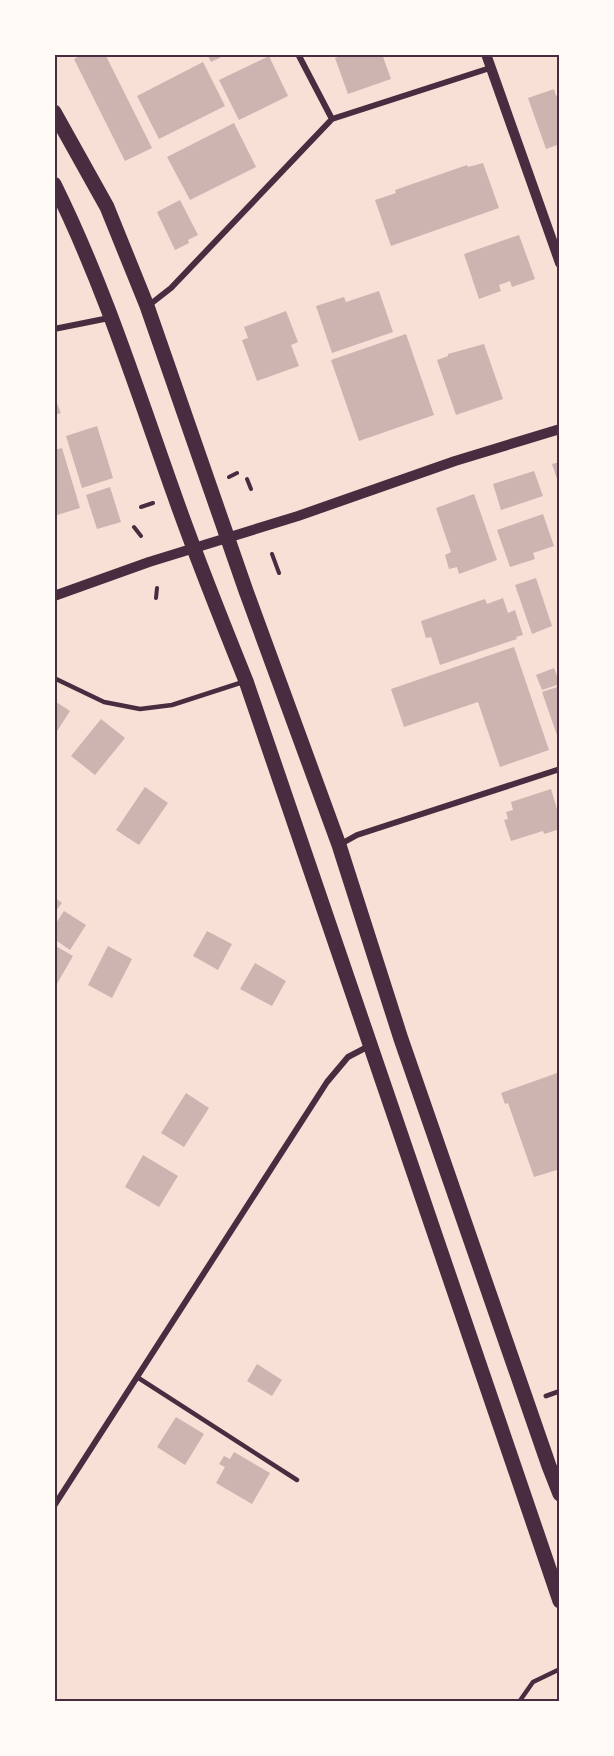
<svg xmlns="http://www.w3.org/2000/svg" width="614" height="1756" font-family="'DM Sans',sans-serif">
<style>
.building{fill:#ccb4b1}
.lines{fill:none;stroke-linecap:round;stroke-linejoin:round}
.path{stroke:#4a2c40;stroke-width:4}
.service{stroke:#4a2c40;stroke-width:4.5}
.pedestrian{stroke:#4a2c40;stroke-width:5}
.minor{stroke:#4a2c40;stroke-width:6}
.tertiary{stroke:#4a2c40;stroke-width:10}
.primary{stroke:#4a2c40;stroke-width:15}
.neatline{fill:none;stroke:#4a2c40;stroke-width:2}
</style>
<rect width="100%" height="100%" fill="#f7e1d7"/>
<path class="building" d="M 84,54 L 105,54 L 152,148 L 125,161 L 74,59 Z
M 207,54 L 227,54 L 211,62 Z
M 348,54 L 382,54 L 391,79 L 348,94 L 335,58 Z
M 269,56 L 288,96 L 239,120 L 219,80 Z
M 203,62 L 225,106 L 159,139 L 137,96 Z
M 554,89 L 556,96 L 560,94 L 560,144 L 546,149 L 528,98 Z
M 234,123 L 256,167 L 190,200 L 167,157 Z
M 483,163 L 499,208 L 391,246 L 375,200 L 396,193 L 395,190 L 467,165 L 468,167 Z
M 180,200 L 198,235 L 188,240 L 189,243 L 175,250 L 157,212 Z
M 519,235 L 535,279 L 512,287 L 510,281 L 499,285 L 501,291 L 479,299 L 464,254 Z
M 379,291 L 393,332 L 332,353 L 316,306 L 344,297 L 346,302 Z
M 286,311 L 298,342 L 291,345 L 299,366 L 257,381 L 242,340 L 248,338 L 244,327 Z
M 406,334 L 434,415 L 359,441 L 331,360 Z
M 484,344 L 503,399 L 456,415 L 437,360 L 448,356 L 448,354 Z
M 54,396 L 61,413 L 54,415 Z
M 97,426 L 113,478 L 82,488 L 66,436 Z
M 62,448 L 80,508 L 54,516 L 54,450 Z
M 560,462 L 560,488 L 552,464 Z
M 534,471 L 543,496 L 501,510 L 493,484 Z
M 110,487 L 121,522 L 97,529 L 86,495 Z
M 474,494 L 497,560 L 459,574 L 457,567 L 449,569 L 445,555 L 451,552 L 436,508 Z
M 543,514 L 554,546 L 533,553 L 535,559 L 510,567 L 497,530 Z
M 536,578 L 552,626 L 532,634 L 515,585 Z
M 503,598 L 508,613 L 515,610 L 523,635 L 516,637 L 517,639 L 440,665 L 431,637 L 426,638 L 421,621 L 485,599 L 487,604 Z
M 514,647 L 549,750 L 500,767 L 478,702 L 404,727 L 391,689 Z
M 554,668 L 560,684 L 542,690 L 536,675 Z
M 560,686 L 560,744 L 542,692 Z
M 56,702 L 70,711 L 54,736 L 54,704 Z
M 101,719 L 125,738 L 95,775 L 71,756 Z
M 145,787 L 168,803 L 139,845 L 116,830 Z
M 551,789 L 560,819 L 560,829 L 544,834 L 543,831 L 511,841 L 504,820 L 508,819 L 506,812 L 513,810 L 511,802 Z
M 54,897 L 62,903 L 54,913 Z
M 64,911 L 86,925 L 70,950 L 54,939 L 54,926 Z
M 207,931 L 232,944 L 218,970 L 193,956 Z
M 54,945 L 73,956 L 54,989 Z
M 108,946 L 132,959 L 112,998 L 88,985 Z
M 255,963 L 286,981 L 272,1006 L 240,989 Z
M 560,1072 L 560,1169 L 534,1177 L 508,1103 L 505,1104 L 501,1093 Z
M 186,1093 L 209,1108 L 184,1147 L 161,1133 Z
M 143,1155 L 178,1176 L 159,1207 L 125,1187 Z
M 257,1364 L 282,1380 L 272,1396 L 247,1381 Z
M 176,1417 L 204,1434 L 185,1465 L 157,1447 Z
M 234,1452 L 270,1473 L 252,1504 L 216,1483 L 225,1467 L 219,1464 L 224,1456 L 230,1459 Z"/>
<g class="lines">
<path class="path" d="M 229,477 L 237,473
M 247,479 L 251,489
M 141,507 L 153,503
M 134,527 L 141,536
M 272,554 L 279,573
M 156,598 L 157,588"/>
<path class="service" d="M 54,678 L 104,702 L 140,709 L 172,705 L 243,682
M 137,1377 L 297,1480
M 519,1702 L 533,1682 L 560,1669"/>
<path class="pedestrian" d="M 546,1396 L 560,1391"/>
<path class="minor" d="M 298,54 L 332,119
M 148,306 L 171,288 L 332,119 L 490,68
M 54,329 L 109,318
M 339,845 L 357,835 L 560,769
M 54,1506 L 327,1082 L 348,1057 L 369,1046"/>
<path class="tertiary" d="M 486,54 L 560,263
M 54,596 L 149,562 L 298,516 L 455,461 L 560,429"/>
<path class="primary" d="M 54,112 L 107,207 L 147,306 L 246,591 L 339,845 L 401,1039 L 549,1466 L 560,1494
M 54,184 C 103,283 137,390 174,494 C 196,557 221,619 246,681 L 560,1601"/>
</g>
<rect width="614" height="1756" fill="none" stroke="#fffaf5" stroke-width="111"/>
<rect x="56" y="56" width="502" height="1644" class="neatline"/>
</svg>
